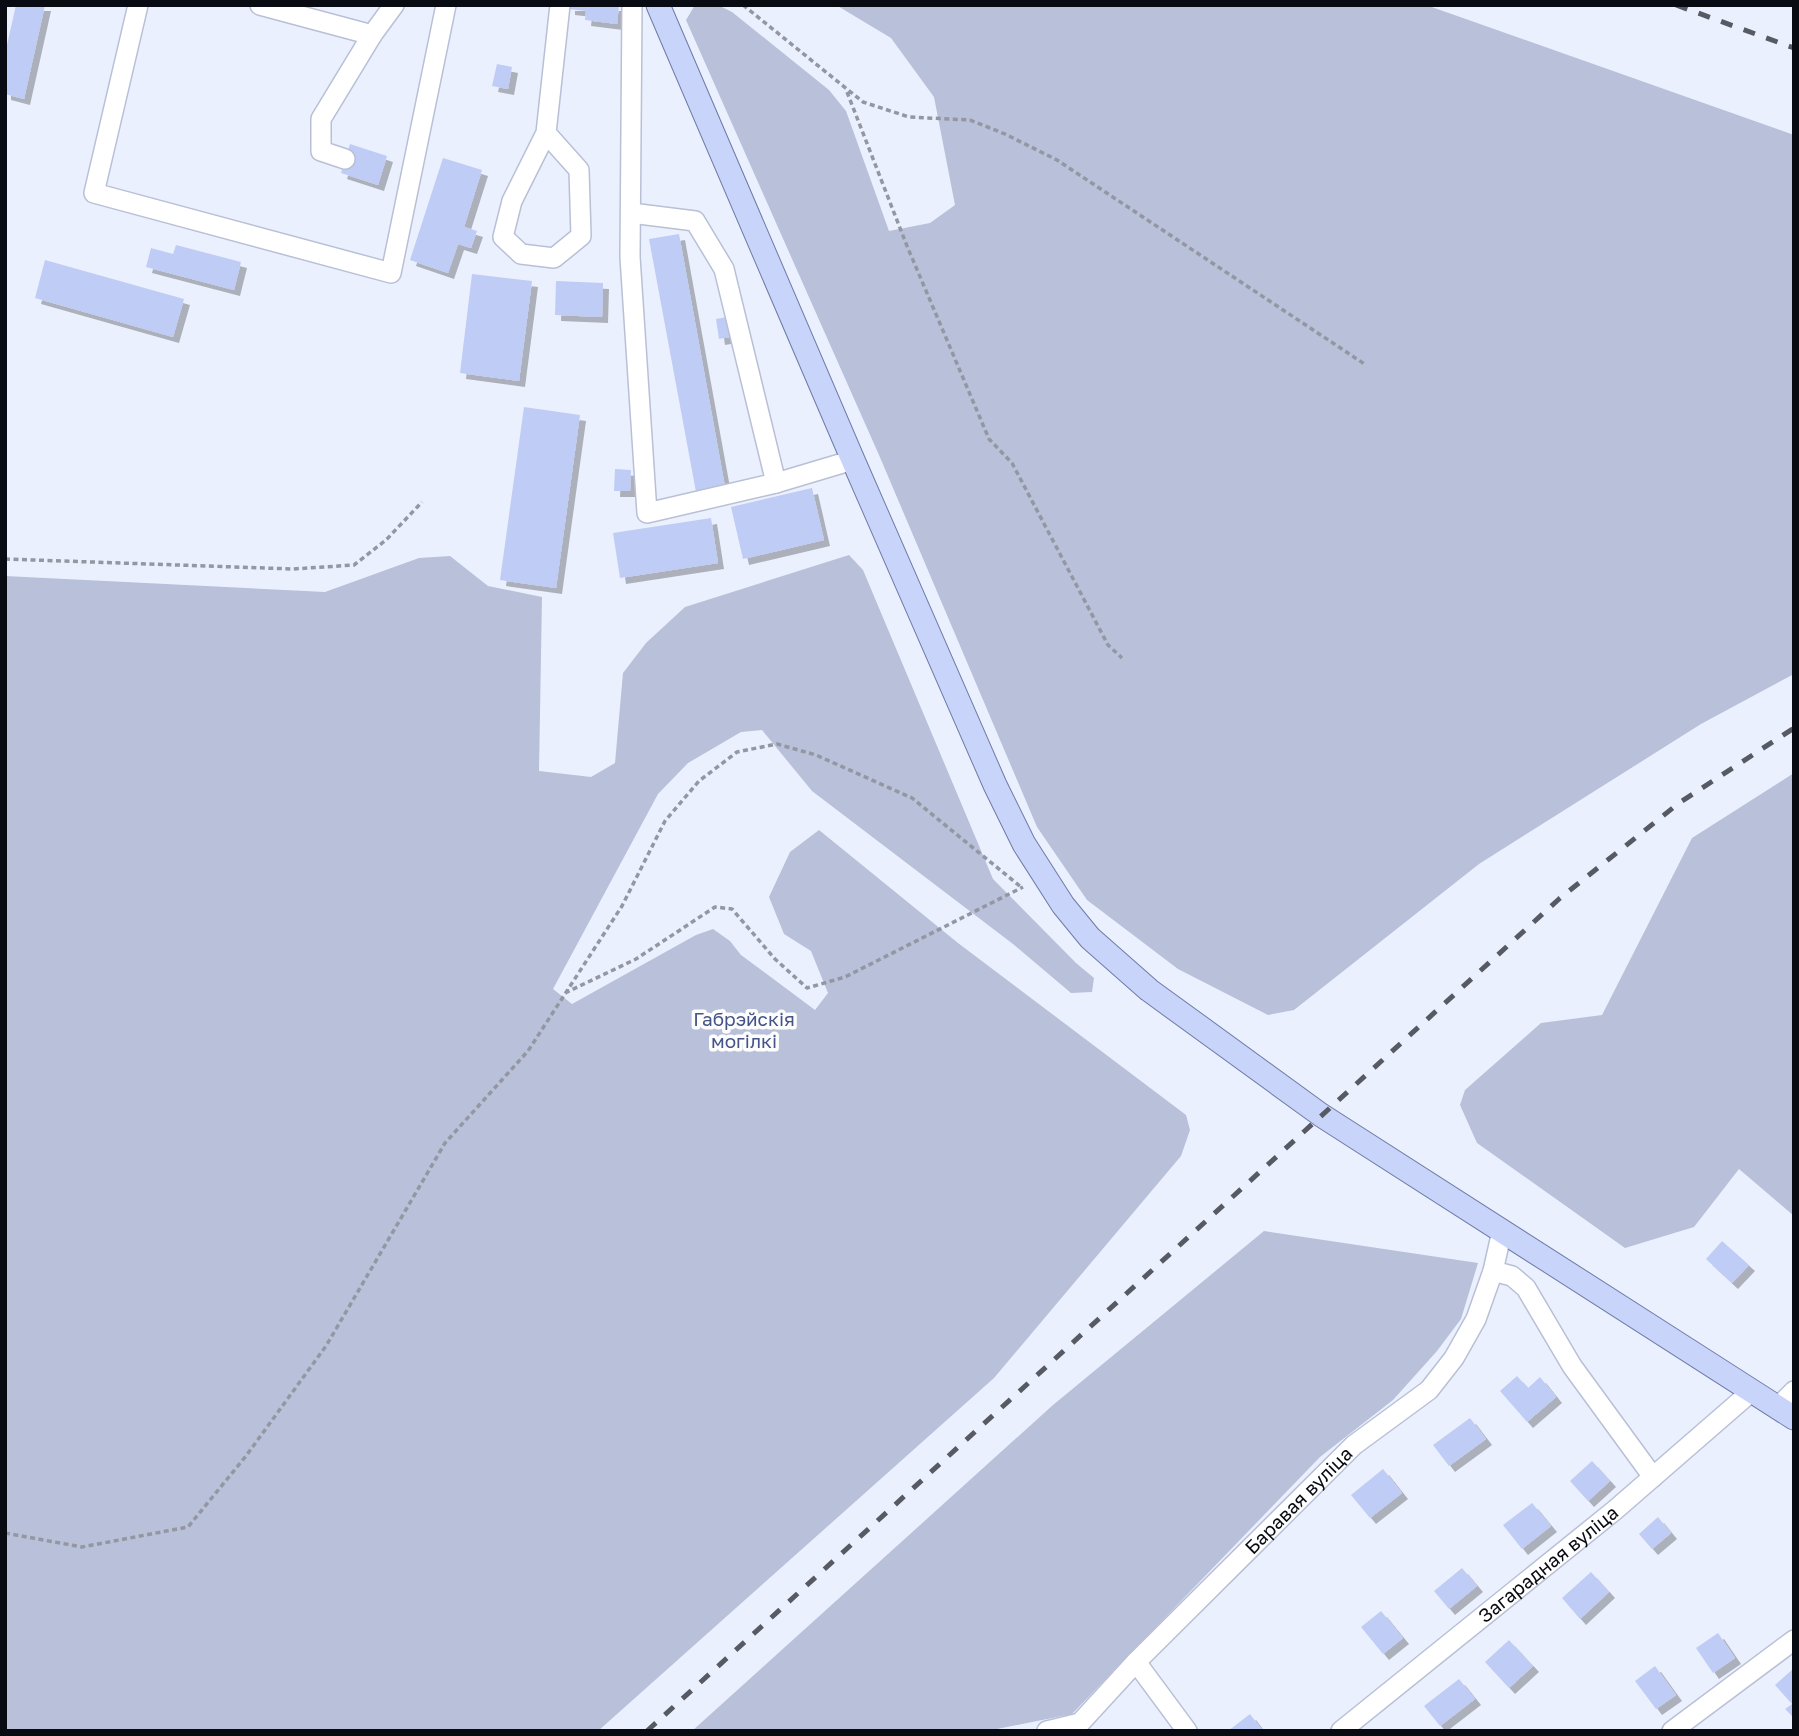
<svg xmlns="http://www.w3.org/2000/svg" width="1799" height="1736" font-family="'Golos Text',sans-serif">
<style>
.green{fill:#b8c0da}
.building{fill:#bfccf5;filter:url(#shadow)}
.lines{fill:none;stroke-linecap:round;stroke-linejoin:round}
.minor-casing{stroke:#b9c0d6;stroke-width:22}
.major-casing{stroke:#6e7ba6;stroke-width:25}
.path{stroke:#9397a2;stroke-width:3.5;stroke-dasharray:5 3.5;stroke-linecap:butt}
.minor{stroke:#fff;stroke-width:19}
.major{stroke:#c8d4fa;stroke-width:23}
.rail{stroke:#575a63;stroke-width:5;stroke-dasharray:12 12;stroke-linecap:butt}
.labels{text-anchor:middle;stroke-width:7;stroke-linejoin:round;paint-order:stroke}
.park-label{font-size:19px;fill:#455389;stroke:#fdfdfd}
.street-label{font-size:19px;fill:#090b12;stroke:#fdfdfd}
</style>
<defs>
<filter id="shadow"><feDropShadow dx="6" dy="6" stdDeviation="0" flood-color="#0004"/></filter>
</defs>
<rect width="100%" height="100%" fill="#ebf0fe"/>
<path class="green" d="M 695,5 L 718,5 L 732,12 L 829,90 L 846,111 L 889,231 L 930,223 L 955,205 L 934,97 L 891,38 L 836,5 L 1426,5 L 1794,135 L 1794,674 L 1701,724 L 1479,864 L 1294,1010 L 1268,1015 L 1178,969 L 1087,900 L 1037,827 L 879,455 L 686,20 Z
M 849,555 L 863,570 L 993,879 L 1076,963 L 1094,978 L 1092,992 L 1071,993 L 1013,944 L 812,791 L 762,730 L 741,732 L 688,763 L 658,794 L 553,989 L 572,1004 L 696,935 L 713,929 L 730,941 L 741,955 L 815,1010 L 828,993 L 811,951 L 784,934 L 769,897 L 790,852 L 819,830 L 958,943 L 1186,1115 L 1190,1130 L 1181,1156 L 994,1378 L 598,1731 L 5,1731 L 5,576 L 325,592 L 419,558 L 450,556 L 488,586 L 542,597 L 539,771 L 591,777 L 615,763 L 623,673 L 646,643 L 685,607 Z
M 1794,773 L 1794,1216 L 1739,1169 L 1694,1227 L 1625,1248 L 1477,1143 L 1460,1105 L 1465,1090 L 1541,1023 L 1602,1015 L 1692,838 Z
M 1264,1231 L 1478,1263 L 1461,1319 L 1437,1351 L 1393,1400 L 1320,1457 L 1072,1714 L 987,1731 L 692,1731 L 1053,1405 Z"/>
<path class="building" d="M 16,5 L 45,5 L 24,99 L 5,94 L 5,54 Z
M 569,5 L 619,5 L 617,24 L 585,20 L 586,11 L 569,9 Z
M 497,64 L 512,67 L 508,89 L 492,86 Z
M 350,144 L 387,156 L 378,185 L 341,173 Z
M 443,158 L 482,170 L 464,227 L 477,231 L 471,248 L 458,244 L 448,273 L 410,260 Z
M 679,234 L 725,487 L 696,492 L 649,239 Z
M 176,245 L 241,262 L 234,290 L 146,267 L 151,248 L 173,254 Z
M 45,260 L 184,299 L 173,337 L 35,298 Z
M 472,274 L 532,281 L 519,381 L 460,373 Z
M 556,281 L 603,283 L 602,317 L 555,315 Z
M 732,316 L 736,336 L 719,339 L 716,319 Z
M 524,407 L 580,415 L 556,588 L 500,580 Z
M 615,469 L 631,470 L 630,491 L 614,491 Z
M 812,488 L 824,540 L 743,559 L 731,507 Z
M 711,518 L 718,563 L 620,578 L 613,533 Z
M 1722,1241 L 1749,1265 L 1732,1283 L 1706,1259 Z
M 1517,1376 L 1528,1388 L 1540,1377 L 1556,1397 L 1527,1422 L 1500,1391 Z
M 1470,1418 L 1486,1439 L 1449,1466 L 1433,1445 Z
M 1592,1461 L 1610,1481 L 1588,1501 L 1570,1481 Z
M 1383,1469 L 1402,1493 L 1370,1518 L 1351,1495 Z
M 1532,1503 L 1551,1526 L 1522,1549 L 1503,1525 Z
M 1658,1517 L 1671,1533 L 1652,1549 L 1639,1534 Z
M 1462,1568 L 1477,1586 L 1449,1609 L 1434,1591 Z
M 1591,1572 L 1609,1592 L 1580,1619 L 1562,1598 Z
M 1381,1611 L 1403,1638 L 1383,1654 L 1361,1627 Z
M 1718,1633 L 1735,1658 L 1713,1673 L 1696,1648 Z
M 1509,1640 L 1533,1666 L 1509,1688 L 1485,1662 Z
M 1655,1666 L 1676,1695 L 1656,1709 L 1635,1681 Z
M 1794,1668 L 1794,1718 L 1785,1709 L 1792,1704 L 1775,1685 Z
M 1459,1679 L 1475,1699 L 1440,1726 L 1424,1706 Z
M 1250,1714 L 1263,1731 L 1228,1731 Z"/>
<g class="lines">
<g class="minor-casing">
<g id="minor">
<path d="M 138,5 L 94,193 L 391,273 L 446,5"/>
<path d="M 260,5 L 372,35 L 394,5"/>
<path d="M 546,133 L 579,170 L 581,236 L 554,258 L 521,254 L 503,237 L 512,201 L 546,133 L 560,5"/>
<path d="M 345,159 L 321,151 L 321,119 L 372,35"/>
<path d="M 631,213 L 695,221 L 724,269 L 776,483 L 647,513 L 630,257 L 632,5"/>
<path d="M 776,483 L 853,460"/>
<path d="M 1493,1271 L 1512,1276 L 1526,1288 L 1572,1366 L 1653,1477"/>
<path d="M 1777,1408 L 1794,1391"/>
<path d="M 1136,1662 L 1187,1731"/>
<path id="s1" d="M 1047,1731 L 1080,1723 L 1136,1662 L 1354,1445 L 1429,1390 L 1454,1358 L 1476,1319 L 1493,1271 L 1502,1231"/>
<path id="s2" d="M 1341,1731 L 1615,1510 L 1752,1391"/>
<path d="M 1672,1731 L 1794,1640"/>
</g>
</g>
<g class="major-casing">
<path id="major" d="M 658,5 L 853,460 L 995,785 L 1024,844 L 1063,905 L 1090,938 L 1149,990 L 1321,1115 L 1794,1418"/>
</g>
<path class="path" d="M 743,5 L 863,102 L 909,117 L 970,120 L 1005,134 L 1057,160 L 1366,365
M 847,92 L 907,246 L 989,439 L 1012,463 L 1108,645 L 1122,658
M 5,559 L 293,569 L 354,565 L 386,540 L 422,502
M 565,993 L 636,959 L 715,907 L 732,909 L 775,959 L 807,988 L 845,977 L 1023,887
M 5,1533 L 82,1547 L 188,1527 L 246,1456 L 326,1346 L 445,1143 L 528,1051 L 622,906 L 665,821 L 699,781 L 737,752 L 777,744 L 816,755 L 912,798 L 1021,887"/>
<use href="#minor" class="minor"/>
<use href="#major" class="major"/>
<path class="rail" d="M 1676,5 L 1794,48
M 647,1731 L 1559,899 L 1679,803 L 1794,728"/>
</g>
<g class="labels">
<g class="park-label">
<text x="744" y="1026">Габрэйскія<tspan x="744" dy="22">могілкі</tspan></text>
</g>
<g class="street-label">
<text dy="7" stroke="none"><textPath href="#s1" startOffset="346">Баравая вуліца</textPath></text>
<text dy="7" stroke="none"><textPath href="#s2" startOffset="266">Загарадная вуліца</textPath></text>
</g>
</g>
<rect width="1799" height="1736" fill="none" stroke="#090b12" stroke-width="14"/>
</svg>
